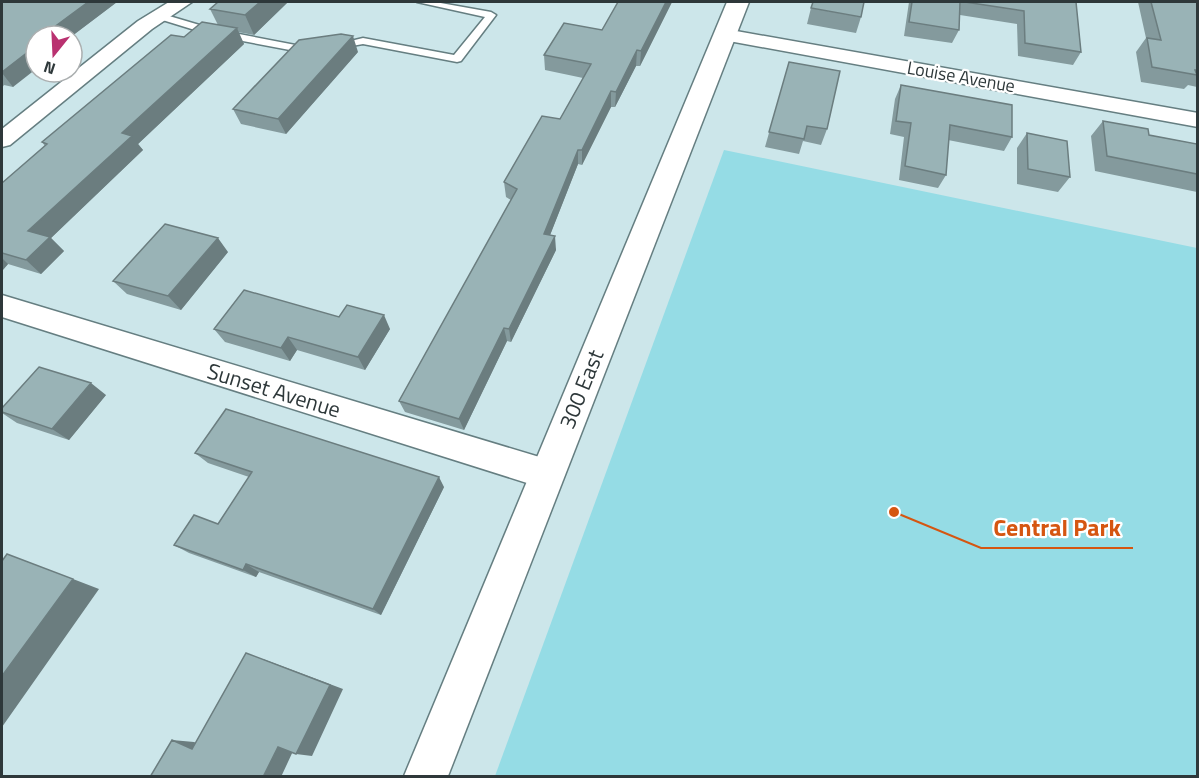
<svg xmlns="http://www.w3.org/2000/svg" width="1199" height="778" font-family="'Titillium Web',sans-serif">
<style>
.green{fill:#95dce5}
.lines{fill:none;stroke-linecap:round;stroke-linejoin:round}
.service-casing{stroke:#657e81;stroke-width:3}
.minor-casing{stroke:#657e81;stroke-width:3}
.tertiary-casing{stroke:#657e81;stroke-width:3}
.service{fill:#fff;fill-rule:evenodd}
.minor{fill:#fff;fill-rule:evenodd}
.tertiary{fill:#fff;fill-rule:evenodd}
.wall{fill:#849a9d}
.shaded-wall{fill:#6b7d7f}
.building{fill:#99b3b6;stroke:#6b7d7f;stroke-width:1.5}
.labels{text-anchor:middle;stroke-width:4.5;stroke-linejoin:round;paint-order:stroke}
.far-street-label{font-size:18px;fill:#2e383a;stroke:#fff}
.street-label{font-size:22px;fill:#2e383a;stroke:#fff}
.leader{fill:none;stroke:#d55611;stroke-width:2}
.callout-dot{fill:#d55611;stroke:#fff;stroke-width:2}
.callout-label{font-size:24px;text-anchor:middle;font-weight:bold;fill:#d55611;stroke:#fff;stroke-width:4.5;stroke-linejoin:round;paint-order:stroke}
</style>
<rect width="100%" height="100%" fill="#cce6ea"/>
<path class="green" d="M 724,150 L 1197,248 L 1197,776 L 495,776 Z"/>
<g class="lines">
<g class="service-casing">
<path id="service" d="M 417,2 L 435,2 L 491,12 L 496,15 L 461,61 L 457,62 L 363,44 L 335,49 L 330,46 L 363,38 L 454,55 L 485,17 Z
M 159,13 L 213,29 L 311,48 L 316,51 L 311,54 L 211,35 L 156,18 L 156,14 Z"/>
</g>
<g class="minor-casing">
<path id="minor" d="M 169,2 L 192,2 L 152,29 L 10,145 L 2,147 L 2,129 L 138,21 Z
M 725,29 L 1198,113 L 1198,127 L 718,39 L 715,35 L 718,31 Z
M 2,295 L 546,459 L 557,463 L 562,474 L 557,485 L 546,489 L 2,317 Z"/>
</g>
<g class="tertiary-casing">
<path id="tertiary" d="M 727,2 L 749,2 L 448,776 L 404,776 Z"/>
</g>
<use href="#service" class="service"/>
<use href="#minor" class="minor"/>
<use href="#tertiary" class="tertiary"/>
</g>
<path class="wall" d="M 2,2 L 117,2 L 72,36 L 36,36 L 13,87 L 4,85 L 2,88 Z
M 218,2 L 288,2 L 254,35 L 238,32 L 244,44 L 138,144 L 143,150 L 51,238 L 64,251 L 41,274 L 8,264 L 2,271 L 2,183 L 45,146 L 42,142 L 184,37 L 218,25 L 210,9 Z
M 672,2 L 640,66 L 636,66 L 615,107 L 611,107 L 582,165 L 578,164 L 550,235 L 556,250 L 511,342 L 507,341 L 464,430 L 405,412 L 399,401 L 511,200 L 506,197 L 504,182 L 560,119 L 583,78 L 545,70 L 544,55 L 602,30 Z
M 909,2 L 1076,2 L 1081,52 L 1073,65 L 1018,56 L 1017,24 L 960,15 L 959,30 L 952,43 L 904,36 Z
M 1138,2 L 1197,2 L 1197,87 L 1188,85 L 1184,89 L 1141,82 L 1136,52 L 1146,38 Z
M 811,8 L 861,17 L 856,33 L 807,24 Z
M 358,52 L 286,134 L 241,124 L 233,109 Z
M 789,62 L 827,129 L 821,145 L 803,141 L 799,154 L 765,147 Z
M 901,85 L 1012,137 L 1004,151 L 948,140 L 946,175 L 938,188 L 899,180 L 904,137 L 890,134 L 895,99 Z
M 1103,121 L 1149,135 L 1197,144 L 1197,192 L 1095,171 L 1091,136 Z
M 1027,133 L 1070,177 L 1058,192 L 1017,184 L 1017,148 Z
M 228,252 L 181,310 L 127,294 L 113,281 Z
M 339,317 L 390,329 L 365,370 L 297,350 L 290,361 L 225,342 L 214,329 Z
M 106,395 L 69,440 L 17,423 L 2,413 L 2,408 Z
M 195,453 L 444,487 L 381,615 L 259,572 L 256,577 L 189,553 L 174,545 L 218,524 L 249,477 L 208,463 Z"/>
<path class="shaded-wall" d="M 88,2 L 117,2 L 72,36 L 42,36 Z
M 260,2 L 288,2 L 254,35 L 245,15 Z
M 666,2 L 672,2 L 640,66 L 641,51 Z
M 237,28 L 244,44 L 138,144 L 143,150 L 51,238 L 64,251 L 41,274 L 26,260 L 28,231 L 122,133 Z
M 353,36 L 358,52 L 286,134 L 278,119 Z
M 36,41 L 36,69 L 13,87 L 2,73 L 2,72 L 28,47 Z
M 637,50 L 636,66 L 615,107 L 616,92 Z
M 611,91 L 611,107 L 582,165 L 582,150 Z
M 578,150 L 578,164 L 545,248 L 544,234 Z
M 555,236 L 556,250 L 511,342 L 509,329 Z
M 218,238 L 228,252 L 181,310 L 168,296 Z
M 2,258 L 8,264 L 2,271 Z
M 384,315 L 390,329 L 365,370 L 358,357 Z
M 504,328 L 507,341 L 464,430 L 459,419 Z
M 288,337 L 297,350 L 290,361 L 281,348 Z
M 91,383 L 106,395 L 69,440 L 52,429 Z
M 439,477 L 444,487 L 381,615 L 373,609 Z
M 246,564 L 259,572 L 256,577 L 243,570 Z
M 73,579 L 99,589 L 2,727 L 2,676 Z
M 263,659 L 343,689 L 312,756 L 296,754 Z
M 172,740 L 194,742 L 213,750 L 192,749 Z
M 278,747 L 294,749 L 281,777 L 263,777 Z"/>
<path class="building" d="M 2,2 L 88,2 L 42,36 L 36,36 L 36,41 L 28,47 L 33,48 L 2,72 Z
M 218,2 L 260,2 L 245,15 L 210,9 Z
M 618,2 L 666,2 L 641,51 L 637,50 L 616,92 L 611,91 L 582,150 L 578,150 L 544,234 L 555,236 L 509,329 L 504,328 L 459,419 L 399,401 L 517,189 L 504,182 L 542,116 L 560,119 L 591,64 L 544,55 L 564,23 L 602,30 Z
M 813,2 L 864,2 L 861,17 L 811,8 Z
M 912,2 L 960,2 L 959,30 L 909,22 Z
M 965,2 L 1076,2 L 1081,52 L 1025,43 L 1024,11 Z
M 1151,2 L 1197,2 L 1197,70 L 1195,70 L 1197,75 L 1152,67 L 1147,38 L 1161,40 Z
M 202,22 L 237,28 L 122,133 L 132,136 L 28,231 L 50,237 L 26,260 L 2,253 L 2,183 L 47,144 L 42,142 L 171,35 L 184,37 Z
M 341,34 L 353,36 L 278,119 L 233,109 L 299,40 Z
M 789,62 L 840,71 L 827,129 L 807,126 L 804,139 L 769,132 Z
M 901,85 L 1012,105 L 1012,137 L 950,125 L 946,175 L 905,166 L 911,123 L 896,121 Z
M 1103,121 L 1148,129 L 1149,135 L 1197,144 L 1197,174 L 1107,156 Z
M 1027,133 L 1067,141 L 1070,177 L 1028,169 Z
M 165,224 L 218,238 L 168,296 L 113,281 Z
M 244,290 L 339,317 L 347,305 L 384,315 L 358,357 L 288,337 L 281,348 L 214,329 Z
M 39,367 L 91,383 L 52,429 L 2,412 L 2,408 Z
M 226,409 L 439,477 L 373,609 L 246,564 L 243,570 L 174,545 L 194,515 L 218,524 L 252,472 L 195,453 Z
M 7,554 L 73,579 L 2,676 L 2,561 Z
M 246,653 L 330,685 L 296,754 L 278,747 L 263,777 L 150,777 L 172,740 L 192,749 Z"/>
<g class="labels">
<g class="far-street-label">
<text transform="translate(961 77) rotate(10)" y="6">Louise Avenue</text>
</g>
<g class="street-label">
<text transform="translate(581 389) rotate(-68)" y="8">300 East</text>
<text transform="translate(274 390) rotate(17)" y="8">Sunset Avenue</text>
</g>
</g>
<path class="leader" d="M894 512L981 548H1133"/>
<circle class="callout-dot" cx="894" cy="512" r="6"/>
<g class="callout-label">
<text x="1057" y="536">Central Park</text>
</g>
<rect width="1199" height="778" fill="none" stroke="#2e383a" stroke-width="6"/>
<g transform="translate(54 54) rotate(198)"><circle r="28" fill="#ffffff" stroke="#abafb0" stroke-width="1.5"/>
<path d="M0-4.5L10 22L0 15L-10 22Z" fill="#b93170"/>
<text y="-9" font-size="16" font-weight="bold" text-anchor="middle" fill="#2e383a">N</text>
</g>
</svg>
